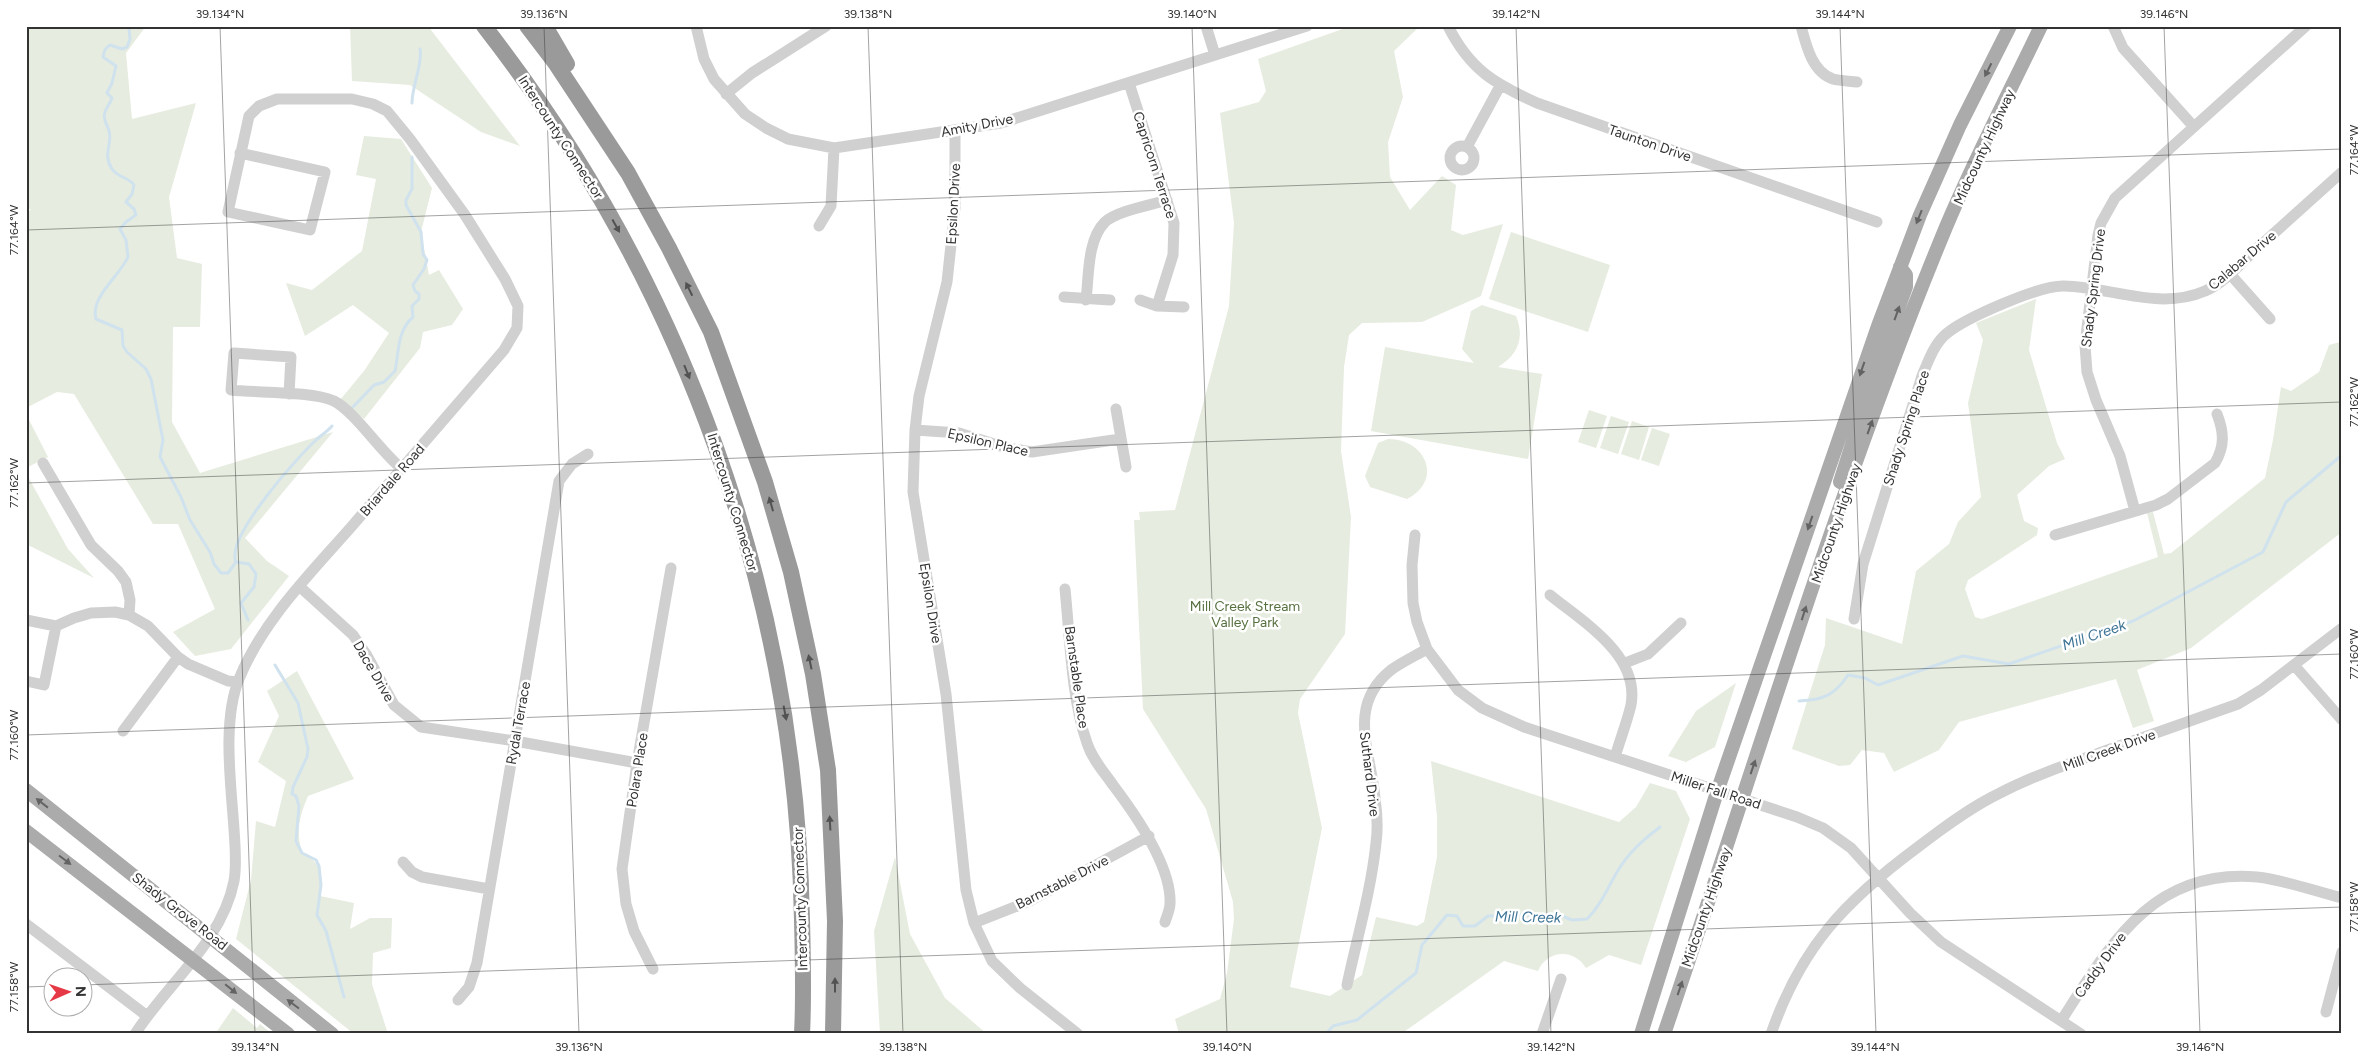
<svg xmlns="http://www.w3.org/2000/svg" width="2368" height="1060" font-family="Figtree,sans-serif">
<style>
.green{fill:#e6ecdf}
.lines{fill:none;stroke-linecap:round;stroke-linejoin:round}
.stream{stroke:#cfe2ee;stroke-width:3}
.minor{stroke:#d0d0d0;stroke-width:11}
.major{stroke:#ababab;stroke-width:14}
.highway{stroke:#9a9a9a;stroke-width:16}
.oneway{fill:#636363}
.oneway2{fill:#525252}
.ticks{fill:none;stroke:#333;stroke-width:1;stroke-opacity:0.45}
.labels{text-anchor:middle;stroke-width:5;stroke-linejoin:round;paint-order:stroke}
.street-label{font-size:14px;fill:#333;stroke:#fff}
.park-label{font-size:14px;fill:#56703f;stroke:#fff}
.water-label{font-size:15px;font-style:italic;fill:#3f7597;stroke:#fff}
.neatline{fill:none;stroke:#333;stroke-width:2}
.ticks-label{font-size:12px;text-anchor:middle;fill:#333}
</style>
<rect width="100%" height="100%" fill="#fff"/>
<path class="green" d="M 33,26 L 146,26 L 126,53 L 132,119 L 196,103 L 169,197 L 177,258 L 202,264 L 200,327 L 173,327 L 172,422 L 200,473 L 333,432 L 245,538 L 267,561 L 289,576 L 231,649 L 195,656 L 173,632 L 215,609 L 178,524 L 153,524 L 74,394 L 57,392 L 26,408 L 26,212 L 31,210 L 26,206 L 26,31 Z
M 350,26 L 428,26 L 520,146 L 481,132 L 410,85 L 352,81 Z
M 1351,26 L 1420,26 L 1394,51 L 1403,97 L 1388,142 L 1390,177 L 1410,210 L 1442,176 L 1456,185 L 1451,230 L 1463,235 L 1503,224 L 1481,296 L 1422,322 L 1362,323 L 1349,335 L 1344,367 L 1341,451 L 1351,517 L 1345,634 L 1300,699 L 1298,713 L 1322,828 L 1290,987 L 1330,996 L 1362,975 L 1376,917 L 1417,926 L 1424,922 L 1437,857 L 1437,816 L 1431,761 L 1619,822 L 1636,807 L 1650,783 L 1676,791 L 1690,819 L 1641,965 L 1609,955 L 1586,968 C 1574,948 1547,950 1538,971 L 1504,961 L 1401,1034 L 1179,1034 L 1175,1019 L 1220,999 L 1227,973 L 1234,919 L 1233,902 L 1206,809 L 1143,709 L 1134,520 L 1140,520 L 1139,512 L 1175,510 L 1229,306 L 1234,223 L 1220,113 L 1259,102 L 1266,91 L 1258,59 Z
M 364,136 L 401,139 L 432,188 L 421,232 L 429,275 L 439,270 L 463,309 L 452,325 L 423,332 L 420,348 L 364,419 L 340,400 L 364,371 L 389,333 L 353,305 L 305,336 L 286,283 L 312,290 L 362,251 L 376,179 L 356,175 Z
M 1511,232 L 1610,265 L 1588,332 L 1489,299 Z
M 2036,299 L 2029,350 L 2057,443 L 2065,459 L 2049,466 L 2017,495 L 2024,521 L 2038,528 L 2037,535 L 1968,580 L 1965,589 L 1975,617 L 1982,619 L 2158,557 L 2147,513 L 2153,512 L 2164,554 L 2171,553 L 2265,478 L 2273,440 L 2281,387 L 2291,391 L 2319,372 L 2329,345 L 2340,342 L 2342,309 L 2342,532 L 2191,648 L 2137,670 L 2154,721 L 2133,728 L 2116,679 L 1959,722 L 1939,750 L 1894,772 L 1884,753 L 1862,750 L 1850,765 L 1839,766 L 1792,749 L 1825,645 L 1826,618 L 1902,644 L 1916,571 L 1949,544 L 1958,522 L 1981,497 L 1968,403 L 1983,340 L 1976,323 Z
M 1482,305 L 1516,316 C 1525,338 1518,355 1498,367 L 1542,374 L 1528,459 L 1371,431 L 1385,347 L 1474,363 L 1462,349 L 1471,311 Z
M 1589,410 L 1607,416 L 1596,448 L 1578,442 Z
M 26,414 L 48,457 L 26,468 Z
M 1611,416 L 1629,422 L 1618,454 L 1600,448 Z
M 1632,421 L 1649,427 L 1639,460 L 1621,454 Z
M 1652,428 L 1670,434 L 1659,466 L 1641,460 Z
M 1388,439 C 1427,439 1443,481 1407,499 L 1370,487 L 1365,476 L 1378,443 Z
M 26,473 L 68,549 L 94,578 L 26,544 Z
M 297,671 L 354,779 L 308,796 C 299,817 296,831 302,853 C 324,865 322,874 320,896 L 354,903 L 350,929 L 370,918 L 392,918 L 391,948 L 373,953 L 372,984 L 388,1034 L 354,1034 L 236,939 L 251,880 L 256,821 L 275,827 L 286,781 L 258,762 L 279,716 L 267,691 Z
M 1736,683 L 1715,747 L 1686,762 L 1668,756 L 1696,711 Z
M 895,857 L 910,934 L 945,998 L 987,1034 L 880,1034 L 874,931 Z
M 233,1008 L 257,1028 L 260,1024 L 272,1034 L 215,1034 Z"/>
<g class="lines">
<path class="stream" d="M 126,26 L 129,28 L 130,39 L 127,47 L 122,49 L 110,45 C 105,48 104,51 103,57 L 116,66 L 112,83 L 107,93 L 112,98 C 110,104 106,108 105,112 C 102,120 108,125 109,131 C 113,143 102,154 112,169 C 118,178 129,177 134,185 L 132,194 L 126,202 L 134,209 L 136,215 L 126,222 L 120,229 L 126,240 L 128,257 C 119,277 90,297 96,319 L 122,330 L 123,346 L 127,352 L 146,369 L 151,379 L 163,440 L 160,457 L 181,497 L 190,520 L 210,552 L 214,564 L 221,573 L 228,573 L 236,562 L 249,564 L 256,574 L 254,587 L 241,603 L 248,620
M 412,103 C 412,85 423,64 420,49
M 352,408 L 374,385 L 384,382 L 395,371 C 399,352 397,331 413,317 L 412,306 L 419,299 L 419,294 L 415,291 L 413,285 L 424,269 L 427,260 L 423,254 L 421,232 L 406,205 L 406,200 L 412,189 L 412,157
M 236,562 C 225,538 296,459 315,441 C 320,436 327,432 332,426
M 275,665 L 298,703 L 308,749 L 307,757 L 293,787 L 292,794 L 296,796 L 299,806 L 296,841 L 302,853 L 316,860 L 319,866 L 321,885 L 317,915 L 326,931 L 344,997
M 1799,701 C 1823,700 1835,695 1848,675 L 1865,678 L 1878,685 L 1963,656 L 2009,664 L 2133,621 L 2263,552 L 2286,502 L 2342,455
M 1326,1034 L 1333,1026 L 1357,1020 L 1416,973 L 1422,945 L 1447,915 L 1457,916 L 1463,926 L 1475,926 L 1488,916 L 1557,914 L 1572,920 L 1587,919 C 1601,905 1607,889 1617,872 C 1628,853 1643,840 1660,827"/>
<path class="minor" d="M 696,26 L 704,59 L 714,79 L 745,114 L 766,128 L 788,139 L 834,148 L 1001,123 L 1307,26
M 1206,26 L 1215,55
M 1448,26 C 1470,70 1495,84 1537,103 L 1877,222
M 1801,26 C 1806,45 1812,72 1833,79 C 1840,81 1850,81 1857,82
M 2113,26 L 2123,48 L 2194,127
M 1129,83 L 1174,223 L 1173,255 L 1157,306
M 726,94 L 752,73 L 826,26
M 955,131 L 955,208 L 947,282 L 919,396 L 915,430 L 913,492 L 946,694 L 966,890 L 974,923 L 992,961 L 1020,988 L 1078,1034
M1450 158a12 12 0 1 1 24 0a12 12 0 1 1-24 0Z
M 1467,147 L 1500,86
M 819,226 L 831,206 L 834,148
M 2230,274 L 2270,319
M 1064,297 L 1110,300
M 1086,300 C 1089,276 1087,240 1105,222 C 1117,211 1151,205 1167,200
M 1140,300 L 1157,306 L 1184,307
M 289,394 L 291,357 L 234,353 L 231,390 C 257,393 312,391 334,401 C 354,411 381,452 402,469
M 1116,409 L 1126,467
M 915,430 L 959,433 L 1007,448 L 1032,452 L 1120,439
M 43,463 L 91,545 L 118,571 L 126,582 L 130,600 L 129,615 L 148,626 L 178,657 L 188,664 L 228,681 L 238,682
M 2135,511 L 2120,456 L 2096,400 L 2087,372 L 2085,345 L 2098,235 L 2101,223 L 2115,198 L 2306,26
M 1415,535 L 1412,565 L 1413,603 L 1417,622 L 1427,649 L 1458,690 L 1482,708 L 1524,727 L 1797,817 L 1823,828 L 1851,848 L 1910,913 L 1941,942 L 2081,1034
M 2055,535 L 2156,505 L 2168,499 L 2215,463 C 2225,446 2224,432 2217,414
M 299,586 L 353,635 L 366,654 L 394,705 L 421,727 L 515,741 L 637,763
M 1065,589 C 1070,637 1071,698 1087,743 C 1092,759 1104,772 1113,785 C 1135,814 1172,866 1170,904 C 1170,909 1167,916 1165,922
M 1550,595 C 1583,622 1640,655 1631,705 C 1627,722 1620,740 1615,757
M 1854,619 L 1863,564 L 1922,376 C 1928,362 1934,344 1946,334 C 1965,318 2040,285 2064,286 C 2111,287 2159,311 2205,291 C 2223,284 2238,266 2252,253 C 2282,226 2312,199 2342,172
M 26,620 L 56,626 L 74,618 L 91,613 L 115,612 L 129,615
M 1625,663 L 1648,654 L 1681,623
M 2294,665 L 2342,720
M 26,681 L 44,685 L 56,626
M 123,731 L 178,657
M 403,862 L 412,872 L 422,877 L 489,889
M 974,923 L 1030,901 L 1149,836
M 26,924 L 147,1016
M 653,969 L 634,931 L 626,904 L 622,869 L 637,763 L 671,568
M 1347,985 C 1357,938 1371,891 1376,843 C 1378,829 1377,812 1375,798 C 1371,752 1346,706 1391,670 C 1402,662 1415,656 1427,649
M 458,1000 L 469,987 L 477,963 L 559,481 L 572,464 L 588,454
M 2326,1012 L 2342,952
M 2061,1021 C 2110,945 2152,868 2257,877 C 2285,880 2314,891 2342,898
M 135,1034 C 167,984 222,942 234,881 C 237,864 235,846 234,829 C 231,784 222,721 239,679 C 263,620 311,573 352,526 C 403,467 453,409 504,350 L 517,328 L 518,306 L 505,279 L 465,215 L 410,139 L 387,111 L 373,104 L 352,99 L 277,99 L 259,106 L 249,116 L 228,212 L 310,230 L 325,172 L 240,153
M 1542,1034 L 1561,979
M 1771,1034 C 1801,947 1845,901 1918,847 C 1944,827 1971,807 2000,793 C 2033,776 2068,764 2102,752 C 2147,736 2193,720 2238,704 L 2261,690 L 2342,628"/>
<path class="major" d="M 1840,482 L 1875,373 L 1906,287 L 1906,275 L 1900,267
M 26,790 L 332,1034
M 26,831 L 288,1034
M 1641,1034 L 1717,792 L 1878,326 L 1920,215 L 1960,125 L 2010,26
M 1664,1034 C 1756,764 1837,490 1946,227 C 1975,158 2009,93 2041,26"/>
<path class="highway" d="M 484,26 C 684,283 796,594 802,920 C 803,958 804,996 802,1034
M 527,26 L 556,64 L 628,173 L 669,248 L 711,332 L 765,482 L 791,572 L 813,674 L 828,770 L 835,921 L 833,1034
M 545,26 L 567,64"/>
</g>
<defs><path id="oneway-solid" d="M-6-.8H1V-3.2L6.5 0L1 3.2V.8H-6Z" transform="scale(1.25)"/></defs>
<g class="oneway">
<use href="#oneway-solid" transform="translate(1988 70) rotate(117)"/>
<use href="#oneway-solid" transform="translate(1919 217) rotate(112)"/>
<use href="#oneway-solid" transform="translate(1897 313) rotate(-70)"/>
<use href="#oneway-solid" transform="translate(1862 369) rotate(109)"/>
<use href="#oneway-solid" transform="translate(1870 427) rotate(-70)"/>
<use href="#oneway-solid" transform="translate(1810 523) rotate(109)"/>
<use href="#oneway-solid" transform="translate(1804 613) rotate(-72)"/>
<use href="#oneway-solid" transform="translate(1753 767) rotate(-71)"/>
<use href="#oneway-solid" transform="translate(42 803) rotate(-142)"/>
<use href="#oneway-solid" transform="translate(65 860) rotate(37)"/>
<use href="#oneway-solid" transform="translate(1680 988) rotate(-71)"/>
<use href="#oneway-solid" transform="translate(231 989) rotate(39)"/>
<use href="#oneway-solid" transform="translate(293 1004) rotate(-143)"/>
</g>
<g class="oneway2">
<use href="#oneway-solid" transform="translate(616 226) rotate(61)"/>
<use href="#oneway-solid" transform="translate(689 289) rotate(-116)"/>
<use href="#oneway-solid" transform="translate(687 372) rotate(68)"/>
<use href="#oneway-solid" transform="translate(771 504) rotate(-106)"/>
<use href="#oneway-solid" transform="translate(810 662) rotate(-102)"/>
<use href="#oneway-solid" transform="translate(785 713) rotate(79)"/>
<use href="#oneway-solid" transform="translate(830 823) rotate(-93)"/>
<use href="#oneway-solid" transform="translate(835 985) rotate(-90)"/>
</g>
<path class="ticks" d="M 220,26 L 255,1034M 544,26 L 579,1034M 868,26 L 903,1034M 1192,26 L 1227,1034M 1516,26 L 1551,1034M 1840,26 L 1876,1034M 2164,26 L 2200,1034M 26,230 L 2342,149M 26,483 L 2342,402M 26,735 L 2342,654M 82,985 L 2342,907M 26,987 L 52,986"/>
<g class="labels">
<g class="street-label">
<text transform="translate(977 125) rotate(-11)" y="5">Amity Drive</text>
<text transform="translate(561 137) rotate(57)" y="5">Intercounty Connector</text>
<text transform="translate(1650 143) rotate(19)" y="5">Taunton Drive</text>
<text transform="translate(1984 147) rotate(-65)" y="5">Midcounty Highway</text>
<text transform="translate(1155 165) rotate(72)" y="5">Capricorn Terrace</text>
<text transform="translate(953 204) rotate(-87)" y="5">Epsilon Drive</text>
<text transform="translate(2242 260) rotate(-40)" y="5">Calabar Drive</text>
<text transform="translate(2093 288) rotate(-83)" y="5">Shady Spring Drive</text>
<text transform="translate(1906 428) rotate(-72)" y="5">Shady Spring Place</text>
<text transform="translate(988 442) rotate(13)" y="5">Epsilon Place</text>
<text transform="translate(392 480) rotate(-49)" y="5">Briardale Road</text>
<text transform="translate(733 502) rotate(73)" y="5">Intercounty Connector</text>
<text transform="translate(1836 523) rotate(-71)" y="5">Midcounty Highway</text>
<text transform="translate(931 603) rotate(81)" y="5">Epsilon Drive</text>
<text transform="translate(374 671) rotate(60)" y="5">Dace Drive</text>
<text transform="translate(1077 677) rotate(82)" y="5">Barnstable Place</text>
<text transform="translate(518 723) rotate(-80)" y="5">Rydal Terrace</text>
<text transform="translate(2109 750) rotate(-20)" y="5">Mill Creek Drive</text>
<text transform="translate(637 770) rotate(-81)" y="5">Polara Place</text>
<text transform="translate(1370 774) rotate(83)" y="5">Suthard Drive</text>
<text transform="translate(1716 790) rotate(18)" y="5">Miller Fall Road</text>
<text transform="translate(1062 882) rotate(-27)" y="5">Barnstable Drive</text>
<text transform="translate(800 899) rotate(-92)" y="5">Intercounty Connector</text>
<text transform="translate(1706 907) rotate(-71)" y="5">Midcounty Highway</text>
<text transform="translate(180 911) rotate(38)" y="5">Shady Grove Road</text>
<text transform="translate(2100 965) rotate(-54)" y="5">Caddy Drive</text>
</g>
<g class="park-label">
<text x="1245" y="611">Mill Creek Stream<tspan x="1245" dy="16">Valley Park</tspan></text>
</g>
<g class="water-label">
<text transform="translate(2094 635) rotate(-19)" y="5">Mill Creek</text>
<text transform="translate(1528 917) rotate(1)" y="5">Mill Creek</text>
</g>
</g>
<rect width="2368" height="1060" fill="none" stroke="#ffffff" stroke-width="55"/>
<g transform="translate(68 992) rotate(88)"><circle r="24" fill="#ffffff" stroke="#adadad"/>
<path d="M0-4L9 19L0 12L-9 19Z" fill="#e63946"/>
<text y="-8" font-size="14" font-weight="bold" text-anchor="middle" fill="#333333">N</text>
</g>
<rect x="28" y="28" width="2312" height="1004" class="neatline"/>
<g class="ticks-label">
<text x="220" y="18">39.134°N</text>
<text x="544" y="18">39.136°N</text>
<text x="868" y="18">39.138°N</text>
<text x="1192" y="18">39.140°N</text>
<text x="1516" y="18">39.142°N</text>
<text x="1840" y="18">39.144°N</text>
<text x="2164" y="18">39.146°N</text>
<text transform="translate(2354 150) rotate(-90)" y="4">77.164°W</text>
<text transform="translate(14 230) rotate(-90)" y="4">77.164°W</text>
<text transform="translate(2354 402) rotate(-90)" y="4">77.162°W</text>
<text transform="translate(14 483) rotate(-90)" y="4">77.162°W</text>
<text transform="translate(2354 654) rotate(-90)" y="4">77.160°W</text>
<text transform="translate(14 735) rotate(-90)" y="4">77.160°W</text>
<text transform="translate(2354 907) rotate(-90)" y="4">77.158°W</text>
<text transform="translate(14 987) rotate(-90)" y="4">77.158°W</text>
<text x="255" y="1051">39.134°N</text>
<text x="579" y="1051">39.136°N</text>
<text x="903" y="1051">39.138°N</text>
<text x="1227" y="1051">39.140°N</text>
<text x="1551" y="1051">39.142°N</text>
<text x="1875" y="1051">39.144°N</text>
<text x="2200" y="1051">39.146°N</text>
</g>
</svg>
